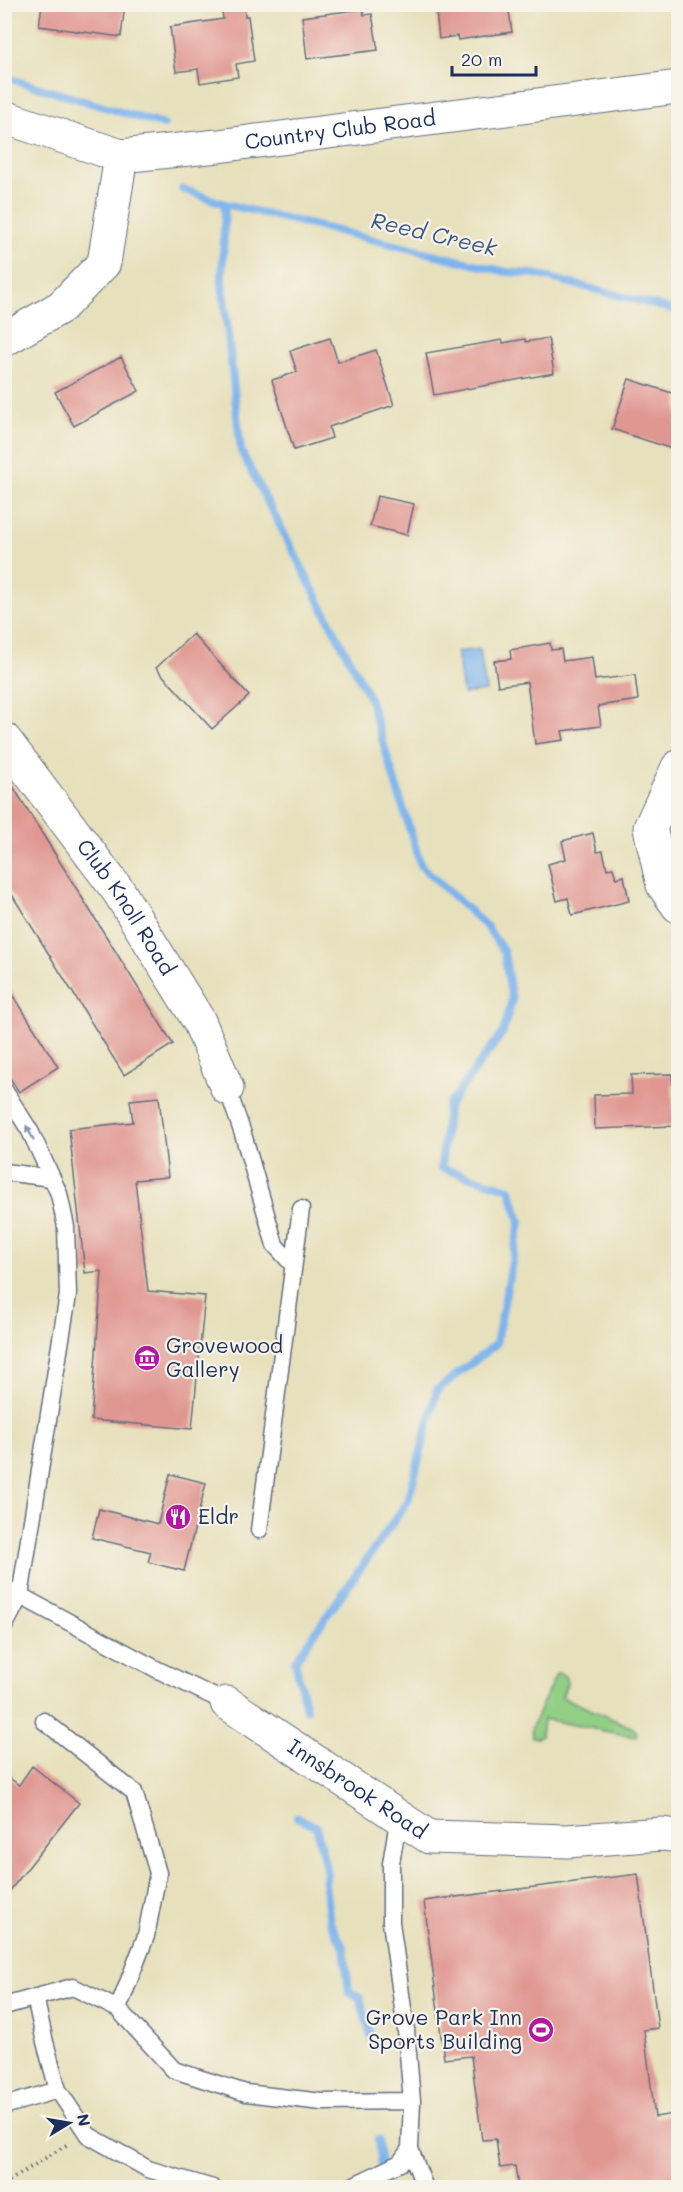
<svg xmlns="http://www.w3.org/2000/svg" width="683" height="2192" font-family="Mali,sans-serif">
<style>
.green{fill:#92cf85;stroke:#567f72;stroke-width:1.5}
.water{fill:#7db4ec;stroke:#4c72a5;stroke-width:1.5}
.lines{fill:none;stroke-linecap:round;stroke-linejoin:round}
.stream{stroke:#7db4ec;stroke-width:8}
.building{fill:#e09691}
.lane-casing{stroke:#626d7f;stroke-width:19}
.street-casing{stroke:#626d7f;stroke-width:35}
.path{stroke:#626d7f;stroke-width:4;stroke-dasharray:1.5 4.5;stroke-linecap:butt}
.lane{stroke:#fff;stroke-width:16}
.street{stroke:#fff;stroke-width:33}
.oneway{fill:#8d97ae}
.labels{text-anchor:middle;stroke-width:4.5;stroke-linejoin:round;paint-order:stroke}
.street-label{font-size:21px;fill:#1b2f5e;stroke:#f7f3e8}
.poi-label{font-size:21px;fill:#1b2f5e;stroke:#f7f3e8;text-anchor:start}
.water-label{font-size:22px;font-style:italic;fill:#385789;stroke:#f7f3e8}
</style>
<rect width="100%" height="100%" fill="#f7f3e8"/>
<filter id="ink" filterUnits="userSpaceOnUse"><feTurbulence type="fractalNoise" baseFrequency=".0167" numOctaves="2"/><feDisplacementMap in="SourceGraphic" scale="12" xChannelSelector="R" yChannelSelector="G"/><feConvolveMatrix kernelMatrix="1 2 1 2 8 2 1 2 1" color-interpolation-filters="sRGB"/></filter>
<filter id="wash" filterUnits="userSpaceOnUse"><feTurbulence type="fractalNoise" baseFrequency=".008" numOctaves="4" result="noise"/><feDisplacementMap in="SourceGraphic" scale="24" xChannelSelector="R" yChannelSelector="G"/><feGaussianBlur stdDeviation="1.35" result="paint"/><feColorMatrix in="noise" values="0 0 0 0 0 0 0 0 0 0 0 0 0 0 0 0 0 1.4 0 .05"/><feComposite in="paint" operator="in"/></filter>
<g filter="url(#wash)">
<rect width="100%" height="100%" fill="#e7e0bc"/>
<path class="green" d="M 559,1673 L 565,1676 L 567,1683 L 562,1697 L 633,1728 L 637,1732 L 636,1737 L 543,1719 L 541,1736 L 538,1738 L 532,1737 L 531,1729 L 556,1674 Z"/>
<path class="water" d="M 480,649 L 486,691 L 463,694 L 457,652 Z"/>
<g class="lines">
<path class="stream" d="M 4,77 L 164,125
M 182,189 L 225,204 L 507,272 L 535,274 L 678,311
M 225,204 L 222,281 L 241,451 L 369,697 L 421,866 L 487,927 L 504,952 L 512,1000 L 503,1032 L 448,1106 L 441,1168 L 510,1189 L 520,1222 L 496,1344 L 437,1390 L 408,1501 L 295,1661 L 306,1709
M 297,1817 L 316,1826 L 327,1873 L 325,1883 L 330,1923 L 344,1947 L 349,1991 L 360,1998 L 371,2036
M 378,2140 L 383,2183 L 378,2188"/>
</g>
<g id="blocks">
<path class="building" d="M 42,4 L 125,4 L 121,37 L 39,26 Z
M 221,4 L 244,4 L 245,16 L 248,16 L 254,61 L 236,64 L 238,77 L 200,83 L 198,69 L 176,72 L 170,27 L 223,19 Z
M 443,4 L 508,4 L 512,32 L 458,40 L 457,36 L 439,39 L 436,11 L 444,10 Z
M 363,9 L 364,15 L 372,14 L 378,50 L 307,59 L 302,17 Z
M 330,338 L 338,362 L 376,350 L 394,405 L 329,427 L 332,438 L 294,450 L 272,380 L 297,372 L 290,351 Z
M 548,338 L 554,373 L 434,395 L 426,353 L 502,340 L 503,343 L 525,339 L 526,342 Z
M 121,357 L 139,391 L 74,426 L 55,392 Z
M 629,379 L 678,395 L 678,451 L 612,429 Z
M 377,496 L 414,504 L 407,535 L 370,526 Z
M 193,634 L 249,696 L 212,729 L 156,668 Z
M 550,643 L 551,650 L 561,649 L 563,661 L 592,657 L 595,680 L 635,675 L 638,700 L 598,706 L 601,726 L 562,731 L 564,740 L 535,744 L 527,682 L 498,686 L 494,661 L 511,659 L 510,650 Z
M 4,772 L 173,1044 L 124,1075 L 4,882 Z
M 593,833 L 597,852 L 603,851 L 607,869 L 613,868 L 616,878 L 624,876 L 629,901 L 572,915 L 568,898 L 557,901 L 548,864 L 566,859 L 562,841 Z
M 4,980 L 58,1067 L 19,1092 L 4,1069 Z
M 672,1074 L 674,1126 L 595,1129 L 594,1095 L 632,1094 L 631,1075 Z
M 159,1097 L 168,1177 L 135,1180 L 148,1291 L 205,1296 L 192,1429 L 91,1420 L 102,1271 L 85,1273 L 69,1129 L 133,1122 L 130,1100 Z
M 170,1474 L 206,1483 L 184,1571 L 148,1562 L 151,1552 L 92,1538 L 99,1509 L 158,1524 Z
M 32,1766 L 79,1803 L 4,1898 L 4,1774 L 19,1785 Z
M 638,1874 L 658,2028 L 644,2030 L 655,2117 L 674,2114 L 678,2153 L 678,2187 L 518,2187 L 515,2166 L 500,2168 L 496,2139 L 482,2140 L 471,2056 L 444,2059 L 424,1901 Z"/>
</g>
</g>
<g filter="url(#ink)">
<use href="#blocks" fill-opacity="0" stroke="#626d7f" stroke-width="1.5"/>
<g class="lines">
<g class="lane-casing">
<path id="lane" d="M 227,1088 L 243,1134 L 275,1245 L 293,1265
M 4,1090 L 30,1131 L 52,1178 L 59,1194 L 66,1227 L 68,1295 L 20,1596 L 4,1627
M 4,1172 L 52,1178
M 259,1530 L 301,1209
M 4,1587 L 158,1670 L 227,1703
M 44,1721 L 134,1792 L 158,1873 L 146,1936 L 118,2009
M 399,1816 L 391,1863 L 391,1922 L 406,2030 L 412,2101 L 410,2149 L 425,2188
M 35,1997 L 45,2042 L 58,2090 L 88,2135 L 148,2169 L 213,2188
M 4,2006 L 73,1987 L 118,2009 L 174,2070 L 246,2093 L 322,2102 L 412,2101
M 7,2105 L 58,2090
M 348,2188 L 400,2163 L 410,2149"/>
</g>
<g class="street-casing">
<g id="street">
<path id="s1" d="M 4,117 L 121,156 L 218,146 L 678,87"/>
<path d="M 4,340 L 61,307 L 104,263 L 121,156"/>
<path id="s2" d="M 4,739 L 119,892 L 199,1021 L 227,1088"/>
<path d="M 678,767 L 650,828 L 663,885 L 678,906"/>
<path id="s3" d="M 227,1703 L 429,1837 L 567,1841 L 662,1834 L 678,1836"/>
</g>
</g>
<path class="path" d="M 4,2184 L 68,2144"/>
<use href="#lane" class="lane"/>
<use href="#street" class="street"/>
</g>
<defs><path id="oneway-solid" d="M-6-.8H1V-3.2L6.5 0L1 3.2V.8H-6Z" transform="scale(1.5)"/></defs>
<use class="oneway" href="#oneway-solid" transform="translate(30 1133) rotate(-118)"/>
</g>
<defs>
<g id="museum-disc" transform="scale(1.35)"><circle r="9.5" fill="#b5179e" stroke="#f7f3e8"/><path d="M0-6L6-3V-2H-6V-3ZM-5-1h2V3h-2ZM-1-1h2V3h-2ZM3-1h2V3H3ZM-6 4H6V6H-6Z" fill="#fff"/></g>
<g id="restaurant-disc" transform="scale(1.35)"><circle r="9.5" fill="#b5179e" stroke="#f7f3e8"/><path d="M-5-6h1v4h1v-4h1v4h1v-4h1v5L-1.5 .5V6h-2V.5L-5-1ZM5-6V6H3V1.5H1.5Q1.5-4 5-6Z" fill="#fff"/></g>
<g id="stadium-disc" transform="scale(1.35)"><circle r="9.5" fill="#b5179e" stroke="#f7f3e8"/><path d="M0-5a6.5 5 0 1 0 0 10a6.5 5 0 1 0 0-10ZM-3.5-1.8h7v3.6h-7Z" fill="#fff"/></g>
</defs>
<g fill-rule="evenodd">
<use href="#museum-disc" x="147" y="1358"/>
<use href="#restaurant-disc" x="178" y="1517"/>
<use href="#stadium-disc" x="541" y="2030"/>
</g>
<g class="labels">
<g class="street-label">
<text dy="7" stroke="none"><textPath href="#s1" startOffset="344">Country Club Road</textPath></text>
<text dy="7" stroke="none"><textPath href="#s2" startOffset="208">Club Knoll Road</textPath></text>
<text dy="7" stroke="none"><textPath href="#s3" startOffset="156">Innsbrook Road</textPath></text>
</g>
<g class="poi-label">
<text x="166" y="1353">Grovewood<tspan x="166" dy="24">Gallery</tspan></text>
<text x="198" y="1524">Eldr</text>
<text x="522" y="2025" text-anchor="end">Grove Park Inn<tspan x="522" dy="24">Sports Building</tspan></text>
</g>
<g class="water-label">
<text transform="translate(434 234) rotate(13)" y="8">Reed Creek</text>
</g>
</g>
<rect width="683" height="2192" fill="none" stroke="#f7f3e8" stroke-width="24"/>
<g transform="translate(69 2123) rotate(79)" stroke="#f7f3e8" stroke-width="4.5" paint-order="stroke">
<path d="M0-4.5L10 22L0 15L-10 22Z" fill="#1b2f5e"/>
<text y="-9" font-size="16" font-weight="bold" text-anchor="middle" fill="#1b2f5e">N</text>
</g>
<path d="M452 66v9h84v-9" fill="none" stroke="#1b2f5e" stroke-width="3"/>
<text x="461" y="66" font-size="18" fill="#1b2f5e" stroke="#f7f3e8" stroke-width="4.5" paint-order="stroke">20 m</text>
</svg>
